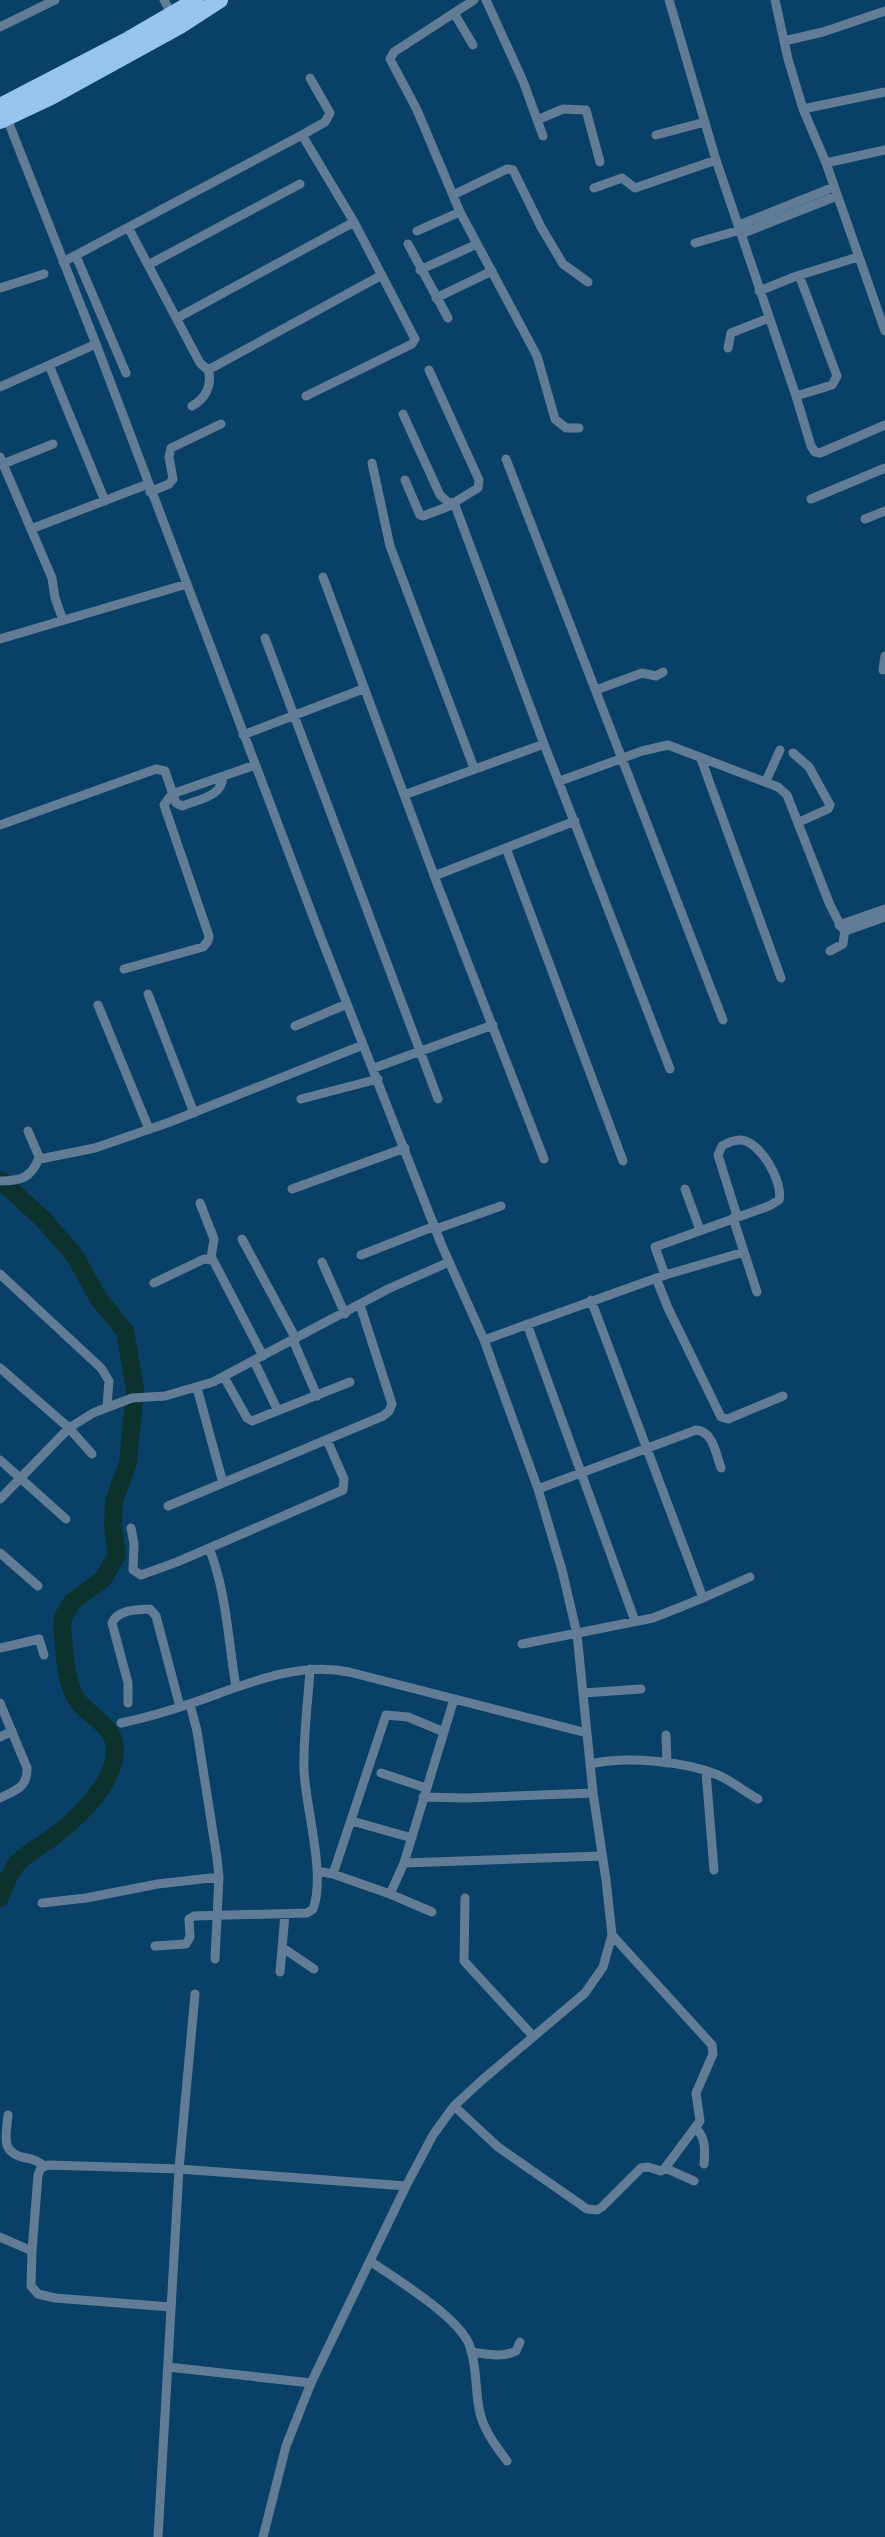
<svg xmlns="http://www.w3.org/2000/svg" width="885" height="2537" font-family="'Work Sans',sans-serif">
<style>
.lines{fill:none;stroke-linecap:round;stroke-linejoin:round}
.river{stroke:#0d322e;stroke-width:18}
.minor{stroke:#627c95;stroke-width:9}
.trunk{stroke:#95c4ee;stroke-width:16}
</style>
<rect width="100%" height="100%" fill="#094067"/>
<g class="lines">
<path class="river" d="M 0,1180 L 43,1219 L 75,1256 L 98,1298 L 125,1331 L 135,1390 L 128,1463 L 114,1501 L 113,1526 L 117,1555 L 103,1579 L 72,1602 L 63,1617 L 62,1627 C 65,1649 64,1678 76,1698 C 86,1715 113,1724 115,1747 C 117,1783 75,1821 49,1840 C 39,1847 23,1855 16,1865 C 10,1874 3,1887 0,1898"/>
<path class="minor" d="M 164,0 L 172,15
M 474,0 L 394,52 L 390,59 L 417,110 L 460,212 L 537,356 L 555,419 L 566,428 L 579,428
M 486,0 L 523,81 L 543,136
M 669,0 L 716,160 L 796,396 L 811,446 L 815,452 L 820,453 L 885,425
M 775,0 L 788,59 L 803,109 L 826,163 L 885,331
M 454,13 L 473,45
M 0,27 L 55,0
M 784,41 L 823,32 L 885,11
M 803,109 L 885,92
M 6,116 L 96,344 L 320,935 L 442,1246 L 484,1340 L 538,1489 L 562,1570 L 577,1634 L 593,1793 L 606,1880 L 612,1935 L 603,1967 L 585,1993 L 481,2081 L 454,2106 L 433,2135 L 406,2186 L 311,2383 L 286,2446 L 263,2537
M 537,120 L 563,109 L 586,110 L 600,162
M 302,135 L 325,122 L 330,113 L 310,78
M 656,135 L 705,122
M 826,163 L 885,150
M 594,188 L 622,178 L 635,188 L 716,160
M 453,195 L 507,169 L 513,170 L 541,227 L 563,264 L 588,282
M 739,225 L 834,187
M 129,229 L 200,363 L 208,370 C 213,385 205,399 192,406
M 417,231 L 460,212
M 741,234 L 837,196
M 695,243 L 740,230
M 408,244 L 448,318
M 76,256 L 126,373
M 63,262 L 302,135 L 354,222 L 415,339 L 412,344 L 306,396
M 148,265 L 300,184
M 420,270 L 477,244
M 0,288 L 44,274
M 759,291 L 794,277 L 858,257
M 436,298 L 492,271
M 177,318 L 354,222
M 728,348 L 731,333 L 769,318
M 49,365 L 105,501
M 208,370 L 382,275
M 429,370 L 479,480 L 478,488 L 455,502 L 456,508 L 544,744 L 670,1069
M 0,387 L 96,344
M 796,396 L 832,385 L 837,376 L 799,275
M 403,414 L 440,495 L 449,503 L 455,502
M 0,457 L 52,578 L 55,598 L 63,620
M 506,459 L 723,1020
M 372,463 L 390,546 L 474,768
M 3,464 L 53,444
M 405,480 L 420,515 L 423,516 L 455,504
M 150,492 L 169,484 L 173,479 L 169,457 L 171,448 L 221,424
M 811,499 L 885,468
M 865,519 L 885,511
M 31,529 L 148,484
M 323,577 L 438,886 L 544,1159
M 265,638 L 438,1099
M 0,639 L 187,584
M 883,670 L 885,656
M 596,690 L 642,673 L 656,676 L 663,672
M 243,735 L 363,689
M 793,753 L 809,767 L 830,805 L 828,809 L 799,822
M 701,759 L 781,978
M 560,781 L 642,751 L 668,745 L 778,787 L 787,795 L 830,905 L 842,928 L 848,930 L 885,917
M 766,781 L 780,750
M 404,795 L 544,744
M 0,825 L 156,769 L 165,771 L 176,803 L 182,806 C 200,799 222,797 223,776
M 506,848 L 623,1161
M 434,876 L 575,821
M 839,925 L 885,909
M 830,951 L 843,944 L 845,929
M 124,969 L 203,947 L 208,941 L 209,936 L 164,805 L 172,794 L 255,765
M 148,994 L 194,1113
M 98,1005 L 149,1129
M 295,1026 L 347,1004
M 374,1068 L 493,1025
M 301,1099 L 378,1079
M 28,1131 L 40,1159 L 95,1148 L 170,1122 L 363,1045
M 0,1181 C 21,1181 31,1178 39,1158
M 292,1189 L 405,1148
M 685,1189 L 700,1230
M 200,1203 L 214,1239 L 211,1258
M 436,1229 L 501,1206
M 242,1239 L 296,1339
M 744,1252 L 757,1292
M 361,1255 L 435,1226
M 322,1262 L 345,1314
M 0,1274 L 101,1368 L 109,1381 L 107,1406
M 665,1275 L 655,1247 L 769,1206 L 779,1200 C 784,1183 760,1140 740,1140 C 734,1140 727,1143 722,1146 L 718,1155 L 737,1216
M 656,1278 L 668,1308 L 721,1417 L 728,1419 L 783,1396
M 154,1283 L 204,1259 L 213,1260 L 263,1356
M 527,1324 L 635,1621
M 293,1340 L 317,1396
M 484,1340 L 665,1275 L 744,1252 L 733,1218
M 254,1361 L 278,1411
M 0,1368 L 69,1428 L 92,1454
M 224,1377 L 247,1418 L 252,1421 L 350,1382
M 197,1388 L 223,1483 L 383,1416 L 389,1411 L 392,1404 L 360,1305
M 0,1460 L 66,1519
M 538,1489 L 696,1430 C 713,1431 716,1454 721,1468
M 0,1499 L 69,1428 L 93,1413 L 132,1398 L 165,1396 L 213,1382 L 388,1289 L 449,1262
M 168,1506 L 223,1483
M 131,1528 L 134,1544 L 133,1570 L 141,1575 L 177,1562 L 343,1490 L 344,1479 L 327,1440
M 209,1548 C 227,1593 228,1641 236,1687
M 0,1553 L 38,1586
M 703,1598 L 750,1577
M 522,1644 L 653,1618 L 703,1598 L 591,1300
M 0,1648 L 39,1639 L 44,1655
M 583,1693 L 641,1689
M 0,1703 L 27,1768 C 28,1787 16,1790 0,1798
M 128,1703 L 128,1683 L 112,1623 C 118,1609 137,1610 150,1609 L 156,1616 L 180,1707
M 190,1704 L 197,1731 L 217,1858 L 219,1877 L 215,1959
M 121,1723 C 145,1718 169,1711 192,1703 C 242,1686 295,1661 349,1672 L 587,1733
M 666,1735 L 667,1763
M 0,1737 L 12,1731
M 590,1764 C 627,1756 684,1761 718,1775 C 732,1781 745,1792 758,1799
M 706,1772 L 714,1870
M 381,1773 L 426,1788
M 423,1797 L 466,1798 L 593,1793
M 352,1821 L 412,1838
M 404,1863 L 601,1856
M 317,1871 L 333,1874 L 390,1894 L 404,1863 L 454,1699
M 333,1874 L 386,1715 L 408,1717 L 444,1732
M 390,1894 L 432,1912
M 465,1898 L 464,1961 L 533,2036
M 42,1903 L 86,1898 L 158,1884 L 219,1877
M 155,1946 L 186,1944 L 190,1937 L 189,1919 L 194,1916 L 307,1913 L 313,1909 C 326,1874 306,1810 304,1771 C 303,1737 308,1703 310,1669
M 283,1948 L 314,1969
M 280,1972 L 285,1914
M 454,2106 L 498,2147 L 587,2209 L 597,2210 L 602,2207 L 641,2168 L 648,2167 L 661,2171 L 665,2168 L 700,2121 L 696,2093 L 713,2054 L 712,2045 L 612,1935
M 8,2115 C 6,2137 0,2153 26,2158 C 34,2159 38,2161 44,2166
M 696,2128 C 706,2139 705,2149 704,2164
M 665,2168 L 694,2181
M 0,2237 L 32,2251 L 31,2286 L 38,2294 L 55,2298 L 171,2307
M 32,2251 L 38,2175 L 41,2168 L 48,2165 L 179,2169 L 406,2186
M 370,2261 C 397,2280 456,2315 469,2344 C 477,2364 475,2388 479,2408 C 482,2428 495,2445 507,2461
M 471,2352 C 488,2354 501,2358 516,2351 L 520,2342
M 168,2367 L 311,2383
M 158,2537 L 179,2169 L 195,1994"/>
<path class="trunk" d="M 0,106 L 129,39 L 196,0
M 0,121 L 51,97 L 180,26 L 220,0"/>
</g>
</svg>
